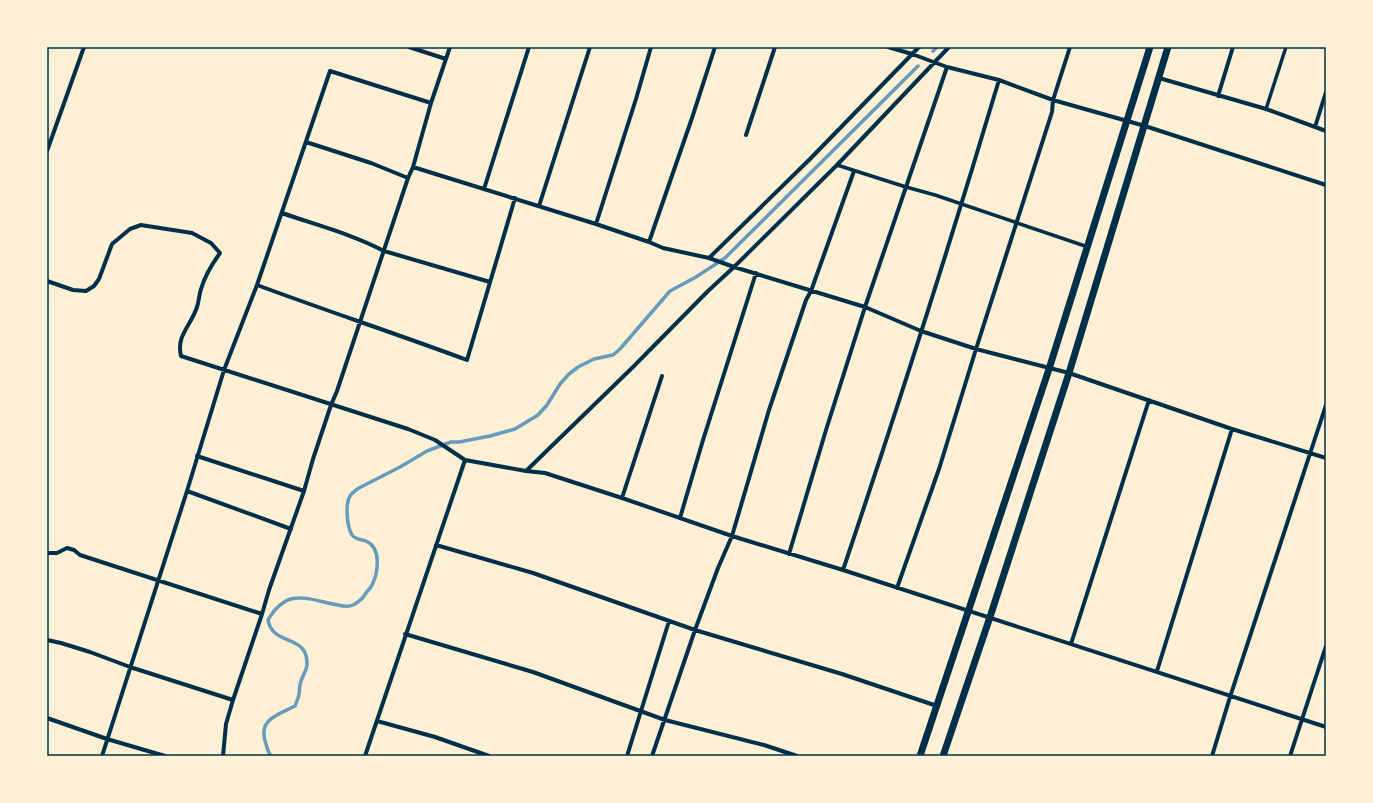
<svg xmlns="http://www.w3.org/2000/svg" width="1373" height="803" font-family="Montserrat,sans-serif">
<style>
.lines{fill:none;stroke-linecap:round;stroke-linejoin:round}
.stream{stroke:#669bbc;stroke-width:3.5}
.pedestrian{stroke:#003049;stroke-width:3.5}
.minor{stroke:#003049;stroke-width:4}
.tertiary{stroke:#003049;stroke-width:7}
.neatline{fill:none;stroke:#003049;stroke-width:1.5}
</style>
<rect width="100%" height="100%" fill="#fdf0d5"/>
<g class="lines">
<path class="stream" d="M 933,51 L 937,47
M 271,756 C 268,752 267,748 266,744 C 257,719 278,715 295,706 C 296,702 299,698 299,694 C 300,691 299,688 300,685 C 301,678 306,672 307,665 C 308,633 273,647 268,620 C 288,586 308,600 338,605 C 342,606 349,607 353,605 C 359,602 363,598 366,593 C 368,590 371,588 372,585 C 378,573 382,548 366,541 C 360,539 356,540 352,535 C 347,527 345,504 350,496 C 352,493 356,490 359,488 L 400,467 L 427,451 L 451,442 L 459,442 L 490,436 L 515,429 L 538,415 L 547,405 L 560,384 L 569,374 L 578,367 L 594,359 L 613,355 L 620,349 L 670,291 L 696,277 L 725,258 L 918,66"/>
<path class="pedestrian" d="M 1266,109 L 1286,47
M 837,165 L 906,187 L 935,195 L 1088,247"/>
<path class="minor" d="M 409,47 L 446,59
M 888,47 L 912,54 L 947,67 L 999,80 L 1053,100 L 1145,126 L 1326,185
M 1159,78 L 1266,109 L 1326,131
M 1218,96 L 1233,47
M 1315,127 L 1326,92
M 746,135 L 775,47
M 306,142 L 371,163 L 408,178
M 47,151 L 84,47
M 413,167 L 596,224 L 649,242 L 663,248 L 709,258 L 734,267 L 865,307 L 921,331 L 976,349 L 1069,373 L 1232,429 L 1326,458
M 484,189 L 529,47
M 539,206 L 590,47
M 282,213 C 316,225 352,234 384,251 L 490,282
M 596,224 L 636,99 L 651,47
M 649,242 L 692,118 L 715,47
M 709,258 L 810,159 L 919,47
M 47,281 L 73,290 L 86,291 L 94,286 L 99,279 L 112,244 L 130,229 L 141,225 L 192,233 L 211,243 L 220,253 C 212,264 205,275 201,289 C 199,295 199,301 197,307 C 191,326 176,335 181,356 L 408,429 L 435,440 L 465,460 L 526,471 L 545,473 L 622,498 L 732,536 L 843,570 L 1326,727
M 257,285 C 327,311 397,334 467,360 L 515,198
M 197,456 L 304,491
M 526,471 L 633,367 L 708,291 L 734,267 L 837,165 L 949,47
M 187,491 L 291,529
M 622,498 L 662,376
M 680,518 L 703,440 L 756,273
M 436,545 L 533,573 L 695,630 L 842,674 L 937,706
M 47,553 L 57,553 L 67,548 L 74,550 L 80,555 L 262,614
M 789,554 L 826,430 L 865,307 L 947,67
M 843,570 C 898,407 950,244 999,80
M 897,588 L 939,469 L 976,349 L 1052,112 L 1053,100 L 1070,47
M 405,634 L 533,672 L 665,720 L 764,745 L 797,756
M 47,640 L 61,643 L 90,652 L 130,667 L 233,700
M 1071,644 L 1149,400
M 1157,671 L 1232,429
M 47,718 L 107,739 L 165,756
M 377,721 L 435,737 L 489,756
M 102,756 L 187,491 L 224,370 L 257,285 L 330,71 L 431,103
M 223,756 L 226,724 L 233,700 L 262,614 L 269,590 L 304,491 L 313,459 L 331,405 L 337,391 L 408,178 L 413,167 L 431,103 L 450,47
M 365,756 L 465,460
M 627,756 L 669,621
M 652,756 L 695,630 L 718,568 L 732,536 L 769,410 L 806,300 L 811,291 L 854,171
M 1212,756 L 1230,697 L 1326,405
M 1290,756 L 1326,646"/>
<path class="tertiary" d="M 920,756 L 1049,369 L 1150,47
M 943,756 L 990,617 L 1069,373 L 1168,47"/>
</g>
<rect width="1373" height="803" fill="none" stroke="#fdf0d5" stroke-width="96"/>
<rect x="48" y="48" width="1277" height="707" class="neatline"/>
</svg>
